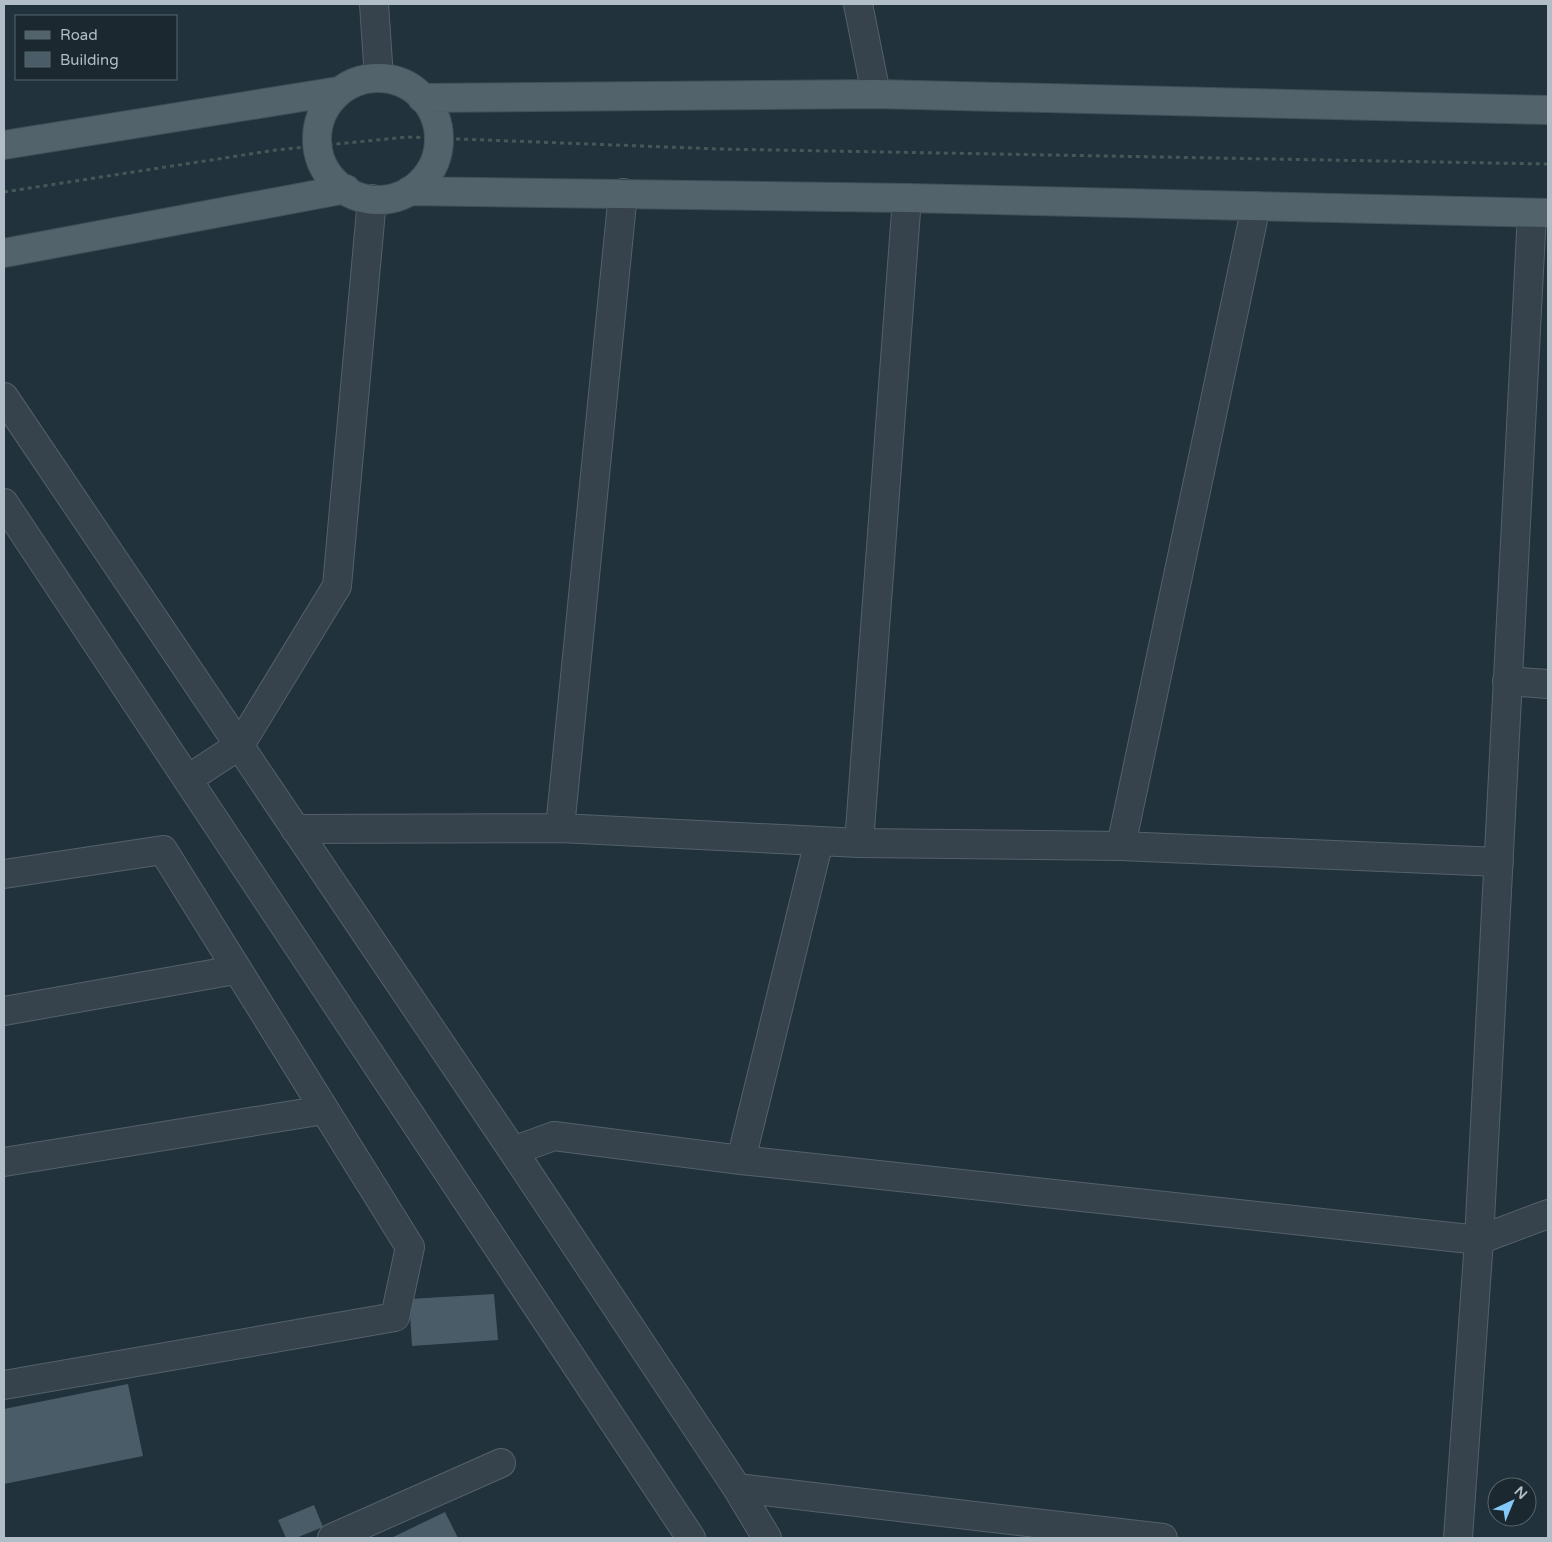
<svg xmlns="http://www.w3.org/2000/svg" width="1552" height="1542" font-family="'Varela Round',sans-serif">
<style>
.building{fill:#4a5c67}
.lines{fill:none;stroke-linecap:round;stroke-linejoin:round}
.minor-casing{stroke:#54616a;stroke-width:30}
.major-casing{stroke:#424f58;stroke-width:30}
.path{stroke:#425957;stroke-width:3;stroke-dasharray:4 4;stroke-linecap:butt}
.minor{stroke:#36434c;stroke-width:28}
.major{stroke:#53636c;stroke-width:28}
</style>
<rect width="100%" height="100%" fill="#22323c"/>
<path class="building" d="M 494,1294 L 498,1340 L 412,1346 L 409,1299 Z
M 128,1384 L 143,1456 L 4,1484 L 4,1409 Z
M 314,1505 L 323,1527 L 296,1538 L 286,1538 L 278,1520 Z
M 445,1512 L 458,1538 L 391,1538 Z"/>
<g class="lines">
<g class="minor-casing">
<path id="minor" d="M 374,4 L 379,78
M 858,4 L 876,94
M 4,397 L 513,1151 L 737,1488 L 767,1538
M 4,503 L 691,1538
M 1507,681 L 1548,684
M 188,779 L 240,745 L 337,586 L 372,199
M 560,828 L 623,193
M 295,829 L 560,828 L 859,843 L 1121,846 L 1499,862
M 859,843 L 907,198
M 1121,846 L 1256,206
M 4,874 L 163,850 L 410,1247 L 395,1317 L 4,1385
M 4,1011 L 235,970
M 513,1151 L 554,1136 L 741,1160 L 1479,1240 L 1548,1214
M 741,1160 L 819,841
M 4,1162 L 324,1110
M 737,1488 L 1163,1538
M 332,1538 L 501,1463
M 1458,1538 L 1479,1240 L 1532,213"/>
</g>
<g class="major-casing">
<path id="major" d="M317 139a61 61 0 1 1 122 0a61 61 0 1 1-122 0Z
M 422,98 L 876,94 L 1548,110
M 4,145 L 339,91
M 409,191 L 907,198 L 1548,213
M 4,253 L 346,189"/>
</g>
<path class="path" d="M 4,192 L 276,150 L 407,137 L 719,149 L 1548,164"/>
<use href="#minor" class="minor"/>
<use href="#major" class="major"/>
</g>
<rect width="1552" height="1542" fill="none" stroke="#b1bec7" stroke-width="10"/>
<rect x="15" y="15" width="162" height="65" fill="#1b2830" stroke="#57646c"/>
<rect x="25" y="31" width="25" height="8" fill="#53636c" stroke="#57646c"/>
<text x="60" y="40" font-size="15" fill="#b1bec7">Road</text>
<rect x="25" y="52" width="25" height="15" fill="#4a5c67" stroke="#57646c"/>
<text x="60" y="65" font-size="15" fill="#b1bec7">Building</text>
<g transform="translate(1512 1502) rotate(44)"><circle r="24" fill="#1b2830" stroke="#57646c"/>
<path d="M0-4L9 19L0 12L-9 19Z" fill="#83c9fa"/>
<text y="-8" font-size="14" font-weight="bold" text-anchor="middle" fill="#b1bec7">N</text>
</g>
</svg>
